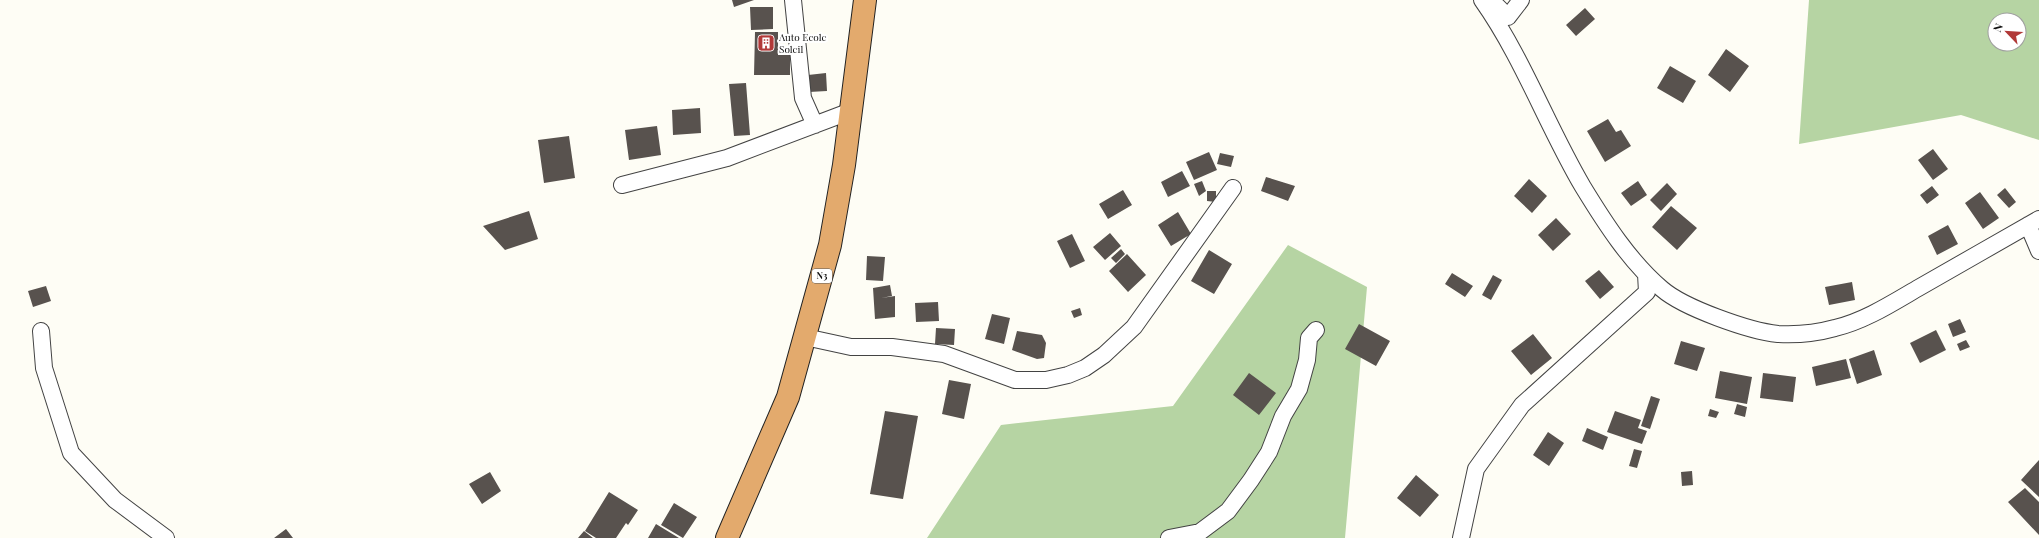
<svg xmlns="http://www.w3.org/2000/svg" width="2039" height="538" font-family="'Playfair Display',serif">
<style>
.forest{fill:#b6d4a3;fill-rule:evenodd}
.building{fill:#58524e}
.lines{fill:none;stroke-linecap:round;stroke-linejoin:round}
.street-casing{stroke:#434343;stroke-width:18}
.highway-casing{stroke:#212121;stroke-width:24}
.street{stroke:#fff;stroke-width:16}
.highway{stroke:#e3aa6d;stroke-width:22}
.labels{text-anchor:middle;stroke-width:4;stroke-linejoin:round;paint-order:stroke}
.shield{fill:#fff;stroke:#585858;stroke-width:1}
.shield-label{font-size:9px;font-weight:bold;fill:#101010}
.poi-label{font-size:10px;fill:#101010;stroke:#fff;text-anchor:start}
</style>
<rect width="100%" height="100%" fill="#fefdf5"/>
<path class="forest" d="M 1809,0 L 2039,0 L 2039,140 L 1961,115 L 1799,144 ZM 1995,20 L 2019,20 L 2019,44 L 1995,44 Z
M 1288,245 L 1367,287 L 1345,538 L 927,538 L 1001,425 L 1173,406 Z"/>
<path class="building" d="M 732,0 L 754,0 L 734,7 Z
M 750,7 L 773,7 L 773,29 L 751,30 Z
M 1585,8 L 1595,19 L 1576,36 L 1566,25 Z
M 755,32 L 778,32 L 778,55 L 790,55 L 790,75 L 754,75 Z
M 1726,49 L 1749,66 L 1730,92 L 1708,75 Z
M 1670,66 L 1696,81 L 1683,103 L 1657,88 Z
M 826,73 L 827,91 L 809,92 L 808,75 Z
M 746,83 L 750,135 L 734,136 L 729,84 Z
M 700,108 L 701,133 L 673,135 L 672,110 Z
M 1608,119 L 1616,132 L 1621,130 L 1631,146 L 1605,162 L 1587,131 Z
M 657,126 L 661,155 L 629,160 L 625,130 Z
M 569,136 L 575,178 L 544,183 L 538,140 Z
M 1933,149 L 1948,169 L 1933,180 L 1918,160 Z
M 1209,152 L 1217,170 L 1194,180 L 1186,162 Z
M 1220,153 L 1234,156 L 1231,167 L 1217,164 Z
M 1182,171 L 1190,186 L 1168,197 L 1161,182 Z
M 1266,177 L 1295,186 L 1288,201 L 1261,191 Z
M 1529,179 L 1547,196 L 1532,213 L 1514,196 Z
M 1202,181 L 1206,191 L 1199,196 L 1194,184 Z
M 1638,181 L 1647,195 L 1631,206 L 1621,193 Z
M 1667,183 L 1677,194 L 1661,211 L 1650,200 Z
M 1932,186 L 1939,195 L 1927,204 L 1920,195 Z
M 2005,188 L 2016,202 L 2009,208 L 1997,195 Z
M 1123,190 L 1132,205 L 1108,219 L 1099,204 Z
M 1207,191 L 1216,191 L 1216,202 L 1207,201 Z
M 1980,192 L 1999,218 L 1983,229 L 1965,203 Z
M 1671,206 L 1697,228 L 1677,250 L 1652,227 Z
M 529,211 L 538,239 L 505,250 L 483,226 Z
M 1178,212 L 1191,234 L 1171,246 L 1158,225 Z
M 1556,218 L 1571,234 L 1553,251 L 1538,235 Z
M 1948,225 L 1958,244 L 1937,255 L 1928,236 Z
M 1110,233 L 1121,246 L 1105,260 L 1093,247 Z
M 1072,234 L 1085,261 L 1070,268 L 1057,241 Z
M 1121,249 L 1125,254 L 1116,263 L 1111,258 Z
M 1209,250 L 1232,264 L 1214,294 L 1191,281 Z
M 1127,254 L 1146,275 L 1128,292 L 1109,271 Z
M 867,256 L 885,257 L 883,281 L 866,280 Z
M 1599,270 L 1614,287 L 1600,299 L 1585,281 Z
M 1452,273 L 1473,286 L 1465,297 L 1445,284 Z
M 1493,275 L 1502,280 L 1491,300 L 1482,295 Z
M 1852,282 L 1855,300 L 1829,305 L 1825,287 Z
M 890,285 L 892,296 L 881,298 L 895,296 L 895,317 L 875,319 L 873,288 Z
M 46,286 L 51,301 L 33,307 L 28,291 Z
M 938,302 L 939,321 L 916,322 L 915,303 Z
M 1080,308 L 1082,315 L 1074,318 L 1071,311 Z
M 992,314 L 1010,318 L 1004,344 L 985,339 Z
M 1960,319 L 1966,332 L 1953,337 L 1948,324 Z
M 1359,324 L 1390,341 L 1376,366 L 1345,349 Z
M 936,328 L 955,329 L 954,345 L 935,344 Z
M 1936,330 L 1946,350 L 1920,363 L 1910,343 Z
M 1017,331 L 1042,335 L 1046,343 L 1044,358 L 1037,359 L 1012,350 Z
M 1533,334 L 1552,358 L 1531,375 L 1511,351 Z
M 1966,340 L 1970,347 L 1960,351 L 1957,344 Z
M 1681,341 L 1705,348 L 1697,371 L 1674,364 Z
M 1874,350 L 1882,375 L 1857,384 L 1849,359 Z
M 1846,359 L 1851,378 L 1816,386 L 1812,367 Z
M 1720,371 L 1752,377 L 1747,404 L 1715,398 Z
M 1249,373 L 1276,393 L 1259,415 L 1233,395 Z
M 1763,373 L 1796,377 L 1793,402 L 1760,398 Z
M 949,380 L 971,384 L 964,419 L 942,414 Z
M 1651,396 L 1660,399 L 1650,429 L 1641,426 Z
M 1737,404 L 1747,407 L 1745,417 L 1734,414 Z
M 1710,409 L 1719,412 L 1716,418 L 1708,416 Z
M 885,411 L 918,416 L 903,499 L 870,494 Z
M 1615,411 L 1641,420 L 1638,428 L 1647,431 L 1642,444 L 1607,432 Z
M 1587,428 L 1608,437 L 1603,450 L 1582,441 Z
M 1548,432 L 1564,443 L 1549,466 L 1533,455 Z
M 1634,449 L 1642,451 L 1637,468 L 1629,466 Z
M 2039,460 L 2039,497 L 2021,480 Z
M 1692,471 L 1693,485 L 1682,486 L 1681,472 Z
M 490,472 L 501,491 L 482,504 L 469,484 Z
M 1416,475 L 1439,495 L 1420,517 L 1397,498 Z
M 2025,488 L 2039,502 L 2039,535 L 2008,502 Z
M 609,492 L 638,510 L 628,525 L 626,523 L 616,538 L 596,538 L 585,531 Z
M 674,503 L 697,517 L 683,538 L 661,525 Z
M 656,524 L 679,538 L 648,538 Z
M 286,529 L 293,538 L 274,538 Z
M 584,531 L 593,538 L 578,538 Z"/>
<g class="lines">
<g class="street-casing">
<path id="street" d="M 793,0 L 803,98 L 815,125
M 1482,0 C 1523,58 1547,126 1583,187 C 1605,223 1630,262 1662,289 C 1684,308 1749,331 1778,334 C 1797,335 1817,333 1835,328 C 1865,321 1894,302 1920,287 C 1960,264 1999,242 2039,219
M 1491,0 L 1508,17 L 1521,0
M 622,185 L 727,158 L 851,111
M 2028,225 L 2039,251
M 41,331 L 44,368 L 71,453 L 115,500 L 166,538
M 805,337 L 851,347 L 892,347 L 944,354 L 1015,380 L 1046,380 L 1068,375 L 1085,368 L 1104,355 L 1134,327 L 1233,188
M 1169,538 L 1200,532 L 1228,511 L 1251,480 L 1269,452 L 1283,416 L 1299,389 L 1307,360 L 1309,338 L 1316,330
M 1461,538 L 1476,469 L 1522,405 L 1647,292 L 1646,274"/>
</g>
<g class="highway-casing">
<path id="highway" d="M 727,538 L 788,397 L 830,245 L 844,165 L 865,0"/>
</g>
<use href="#street" class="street"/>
<use href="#highway" class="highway"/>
</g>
<defs>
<g id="building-square" transform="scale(0.9)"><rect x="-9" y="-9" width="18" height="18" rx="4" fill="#b13938" stroke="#fff"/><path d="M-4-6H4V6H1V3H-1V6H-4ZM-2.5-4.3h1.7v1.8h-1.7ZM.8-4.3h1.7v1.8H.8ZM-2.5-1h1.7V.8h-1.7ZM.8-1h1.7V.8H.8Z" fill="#fff"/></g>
</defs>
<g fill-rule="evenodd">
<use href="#building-square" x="766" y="43"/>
</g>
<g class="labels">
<rect class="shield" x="812" y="269" width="20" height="14" rx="3"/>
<g class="shield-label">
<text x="822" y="279">N3</text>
</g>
<g class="poi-label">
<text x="779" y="41">Auto Ecole<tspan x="779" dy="12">Soleil</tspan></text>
</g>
</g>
<g transform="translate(2007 32) rotate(295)"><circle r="19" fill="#ffffff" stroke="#9f9f9f"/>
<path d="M0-3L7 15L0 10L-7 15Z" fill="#b13938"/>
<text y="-6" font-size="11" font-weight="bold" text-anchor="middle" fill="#101010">N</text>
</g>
</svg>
